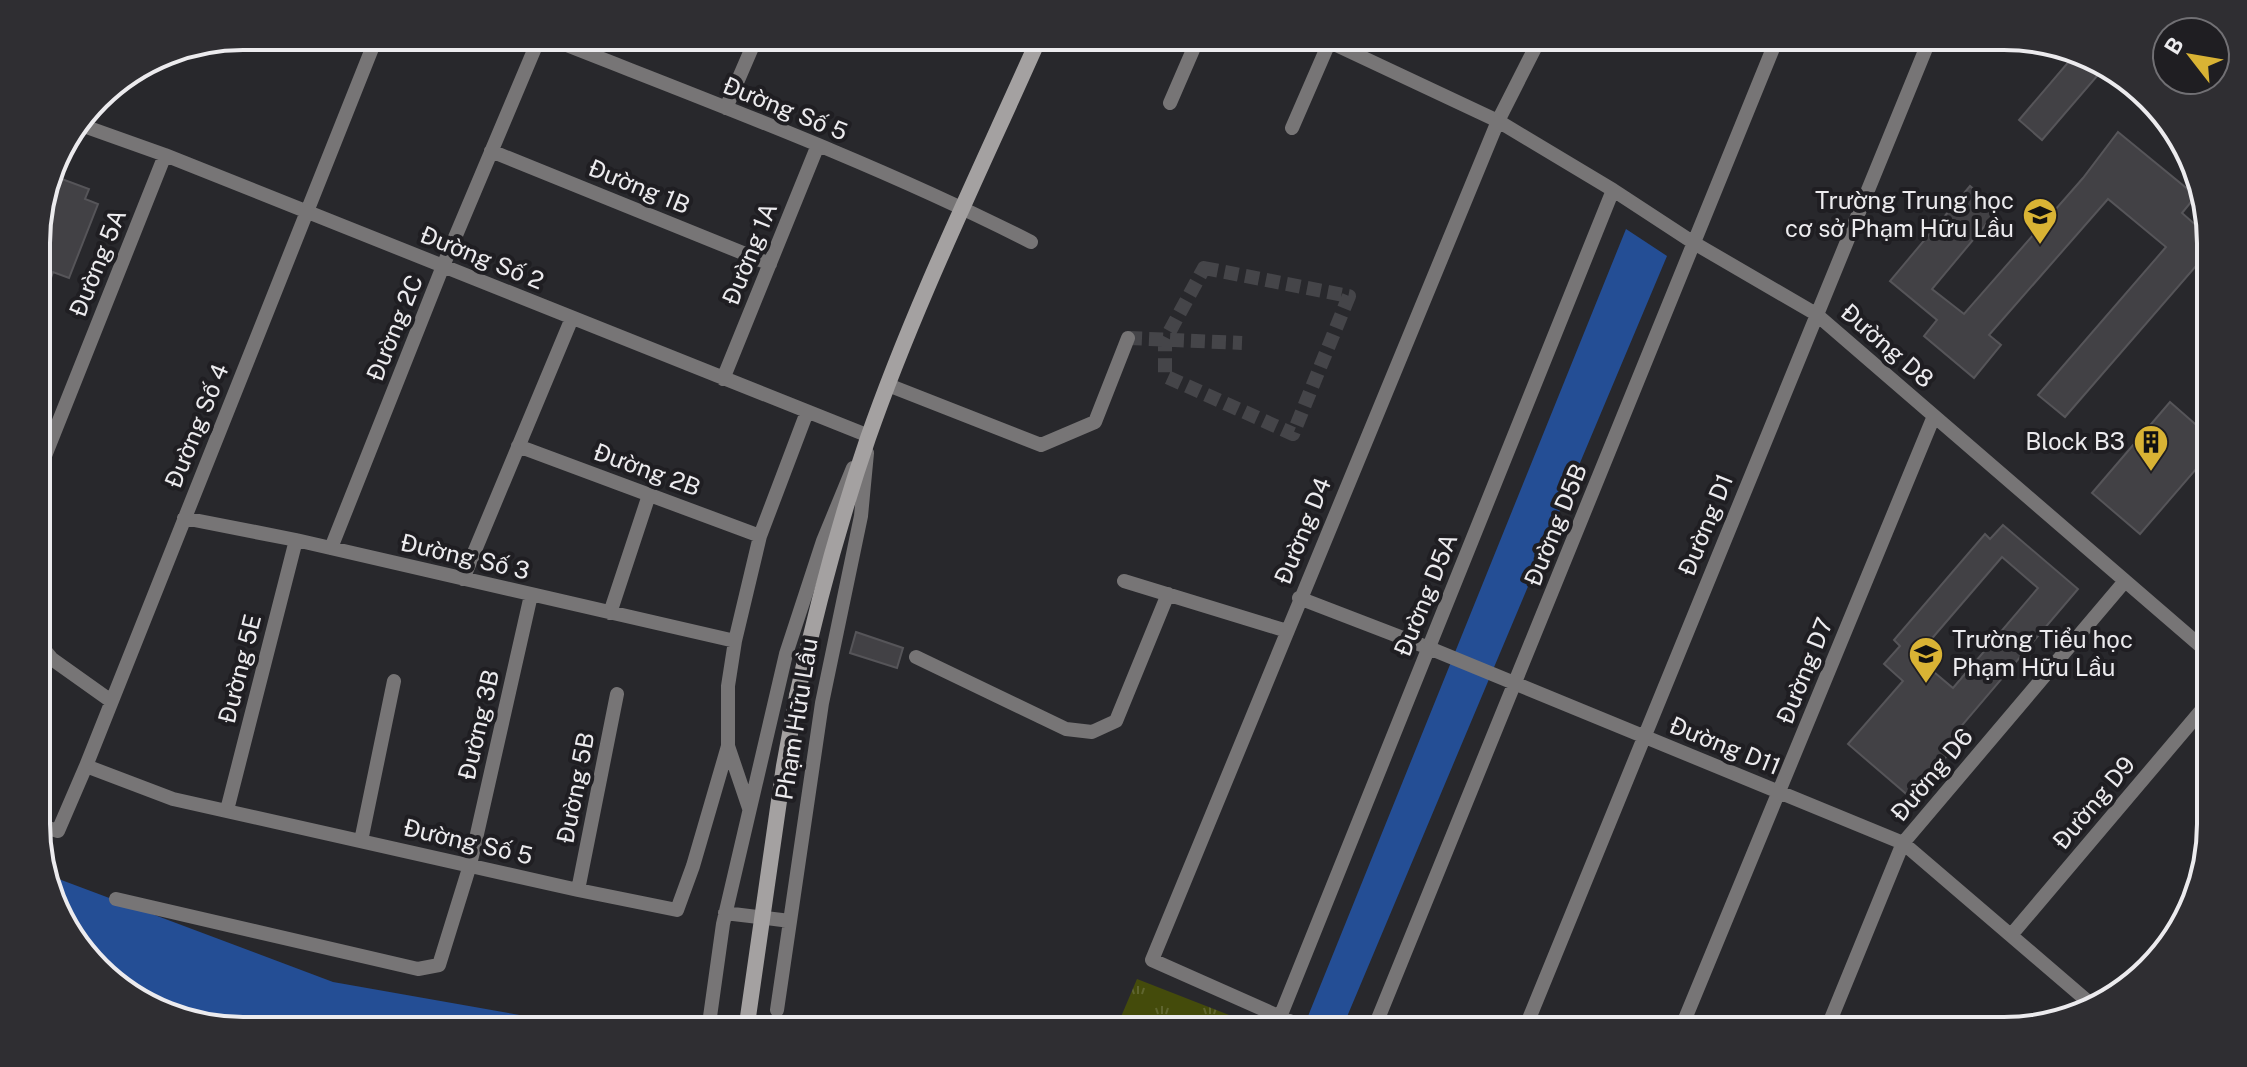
<svg xmlns="http://www.w3.org/2000/svg" width="2247" height="1067" font-family="'Public Sans',sans-serif">
<style>
.grass{fill:url(#grass-tufts)}
.water{fill:#244e95}
.building{fill:#424145;stroke:#565559;stroke-width:2;fill-rule:evenodd}
.lines{fill:none;stroke-linecap:round;stroke-linejoin:round}
.street-tunnel{stroke:#454549;stroke-width:14;stroke-dasharray:14 7;stroke-linecap:butt}
.street{stroke:#777576;stroke-width:14}
.secondary{stroke:#a4a1a1;stroke-width:16}
.secondary-bridge{stroke:#a4a1a1;stroke-width:16}
.labels{text-anchor:middle;stroke-width:8;stroke-linejoin:round;paint-order:stroke}
.street-label{font-size:24px;fill:#ecebee;stroke:#1f1e22}
.poi-label{font-size:24px;fill:#ecebee;stroke:#1f1e22;text-anchor:end}
.rim{fill:none;stroke:#ecebee;stroke-width:4}
</style>
<defs>
<pattern id="grass-tufts" width="24" height="20" patternUnits="userSpaceOnUse" patternTransform="scale(2)"><rect width="24" height="20" fill="#444b0b"/><path d="M3 7l-1-3M5 7V3M7 7l1-3M15 17l-1-3M17 17v-4M19 17l1-3" fill="none" stroke="#5f652f"/></pattern>
</defs>
<rect width="100%" height="100%" fill="#28282c"/>
<path class="grass" d="M 1137,979 L 1270,1031 L 1115,1031 Z"/>
<path class="water" d="M 1626,229 L 1667,256 L 1341,1031 L 1302,1031 Z
M 48,875 L 333,982 L 537,1018 L 746,1031 L 243,1031 L 164,1015 L 79,950 Z"/>
<path class="building" d="M 2077,52 L 2083,52 L 2104,68 L 2042,140 L 2019,120 Z
M 2118,132 L 2196,196 L 2182,213 L 2209,237 L 2209,251 L 2065,417 L 2038,395 L 2166,247 L 2108,199 L 1989,335 L 2001,345 L 1974,378 L 1924,336 L 1937,320 L 1890,281 L 1970,186 L 1998,210 L 1932,289 L 1964,314 L 2083,178 Z
M 51,175 L 89,189 L 85,199 L 98,204 L 69,278 L 53,272 L 51,278 L 37,273 L 36,229 Z
M 2170,402 L 2210,437 L 2210,453 L 2140,534 L 2092,493 Z
M 2003,525 L 2078,589 L 1952,737 L 1959,742 L 1911,798 L 1848,744 L 1903,681 L 1884,664 L 1900,646 L 1894,640 L 1985,534 L 1990,539 ZM 2002,557 L 2038,588 L 1953,688 L 1916,657 Z
M 856,632 L 903,648 L 897,668 L 850,653 Z"/>
<g class="lines">
<path class="street-tunnel" d="M 1204,268 L 1349,296 L 1293,434 L 1165,376 L 1165,340 Z
M 1128,338 L 1242,343"/>
<path class="street" d="M 544,36 C 708,101 874,162 1031,242
M 1012,36 L 1036,46
M 1317,36 L 1498,121 L 1613,190 L 1694,243 L 1816,314 L 2211,655
M 1170,103 L 1199,36
M 726,108 L 757,36
M 78,124 L 165,155 L 869,436
M 1292,128 L 1332,36
M 491,151 L 770,264
M 723,379 L 818,145
M 888,385 L 1041,445 L 1095,422 L 1128,338
M 518,446 L 760,536
M 37,476 L 165,155
M 184,518 L 296,540 L 735,641
M 331,548 L 443,266 L 540,36
M 463,579 L 572,318
M 1124,581 L 1287,631
M 1299,598 L 1429,648 L 1903,843 L 2092,1005
M 610,613 L 649,495
M 37,641 L 52,659 L 111,701
M 916,657 L 1066,729 L 1092,732 L 1116,721 L 1168,594
M 86,766 L 173,799 L 578,890 L 677,910 L 693,866 L 728,746
M 749,808 L 728,746 L 728,686 L 735,641 L 760,536 L 807,412
M 227,810 L 296,540
M 38,825 L 58,831 L 86,766 L 377,36
M 361,841 L 394,681
M 578,890 L 617,694
M 116,899 L 418,969 L 439,965 L 470,865 L 531,595
M 725,913 L 790,921
M 2012,934 L 2211,699
M 777,1010 L 822,703 L 861,516 L 867,453
M 1280,1017 L 1613,190
M 708,1031 L 723,924 L 786,654 L 823,541 L 853,468
M 1312,1031 L 1152,960 L 1498,121 L 1541,36
M 1373,1031 L 1778,36
M 1524,1031 L 1931,36
M 1680,1031 L 1934,416
M 1826,1031 L 1903,843 L 2125,581"/>
<path class="secondary" d="M 797,696 C 816,609 839,523 868,438 C 916,301 981,169 1040,36"/>
<path class="secondary-bridge" d="M 746,1031 L 784,766 L 797,696"/>
</g>
<defs>
<g id="school-pin" transform="scale(1.8)"><path d="M0 17L-7.5 6A9.5 9.5 0 1 1 7.5 6Z" fill="#d9b334" stroke="#1f1e22"/><path d="M0-5L7-2L0 1L-7-2ZM-4 1L0 2.5L4 1V4Q0 6-4 4Z" fill="#111"/></g>
<g id="building-pin" transform="scale(1.8)"><path d="M0 17L-7.5 6A9.5 9.5 0 1 1 7.5 6Z" fill="#d9b334" stroke="#1f1e22"/><path d="M-4-6H4V6H1V3H-1V6H-4ZM-2.5-4.3h1.7v1.8h-1.7ZM.8-4.3h1.7v1.8H.8ZM-2.5-1h1.7V.8h-1.7ZM.8-1h1.7V.8H.8Z" fill="#111"/></g>
</defs>
<g fill-rule="evenodd">
<use href="#school-pin" x="2040" y="215"/>
<use href="#building-pin" x="2151" y="442"/>
<use href="#school-pin" x="1926" y="654"/>
</g>
<g class="labels">
<g class="street-label">
<text transform="translate(785 109) rotate(22)" y="8">Đường Số 5</text>
<text transform="translate(639 187) rotate(22)" y="8">Đường 1B</text>
<text transform="translate(750 254) rotate(-68)" y="8">Đường 1A</text>
<text transform="translate(482 258) rotate(22)" y="8">Đường Số 2</text>
<text transform="translate(98 263) rotate(-68)" y="8">Đường 5A</text>
<text transform="translate(395 328) rotate(-68)" y="8">Đường 2C</text>
<text transform="translate(1887 346) rotate(41)" y="8">Đường D8</text>
<text transform="translate(197 426) rotate(-68)" y="8">Đường Số 4</text>
<text transform="translate(647 470) rotate(20)" y="8">Đường 2B</text>
<text transform="translate(1556 525) rotate(-68)" y="8">Đường D5B</text>
<text transform="translate(1706 525) rotate(-68)" y="8">Đường D1</text>
<text transform="translate(1303 531) rotate(-68)" y="8">Đường D4</text>
<text transform="translate(465 557) rotate(13)" y="8">Đường Số 3</text>
<text transform="translate(1426 595) rotate(-68)" y="8">Đường D5A</text>
<text transform="translate(240 669) rotate(-76)" y="8">Đường 5E</text>
<text transform="translate(1805 671) rotate(-68)" y="8">Đường D7</text>
<text transform="translate(797 719) rotate(-81)" y="8">Phạm Hữu Lầu</text>
<text transform="translate(479 725) rotate(-77)" y="8">Đường 3B</text>
<text transform="translate(1725 746) rotate(22)" y="8">Đường D11</text>
<text transform="translate(1932 775) rotate(-50)" y="8">Đường D6</text>
<text transform="translate(576 788) rotate(-79)" y="8">Đường 5B</text>
<text transform="translate(2094 803) rotate(-50)" y="8">Đường D9</text>
<text transform="translate(468 842) rotate(13)" y="8">Đường Số 5</text>
</g>
<g class="poi-label">
<text x="2014" y="209">Trường Trung học<tspan x="2014" dy="28">cơ sở Phạm Hữu Lầu</tspan></text>
<text x="2125" y="450">Block B3</text>
<text x="1952" y="648" text-anchor="start">Trường Tiểu học<tspan x="1952" dy="28">Phạm Hữu Lầu</tspan></text>
</g>
</g>
<path d="M0 0H2247V1067H0ZM243 50H2004A193 193 0 0 1 2197 243V824A193 193 0 0 1 2004 1017H243A193 193 0 0 1 50 824V243A193 193 0 0 1 243 50Z" fill="#2f2e32" fill-rule="evenodd"/>
<path class="rim" d="M243 50H2004A193 193 0 0 1 2197 243V824A193 193 0 0 1 2004 1017H243A193 193 0 0 1 50 824V243A193 193 0 0 1 243 50Z"/>
<g transform="translate(2191 56) rotate(301)"><circle r="38" fill="#1f1e22" stroke="#717074" stroke-width="2"/>
<path d="M0-6L14 30L0 20L-14 30Z" fill="#d9b334"/>
<text y="-12" font-size="22" font-weight="bold" text-anchor="middle" fill="#ecebee">B</text>
</g>
</svg>
